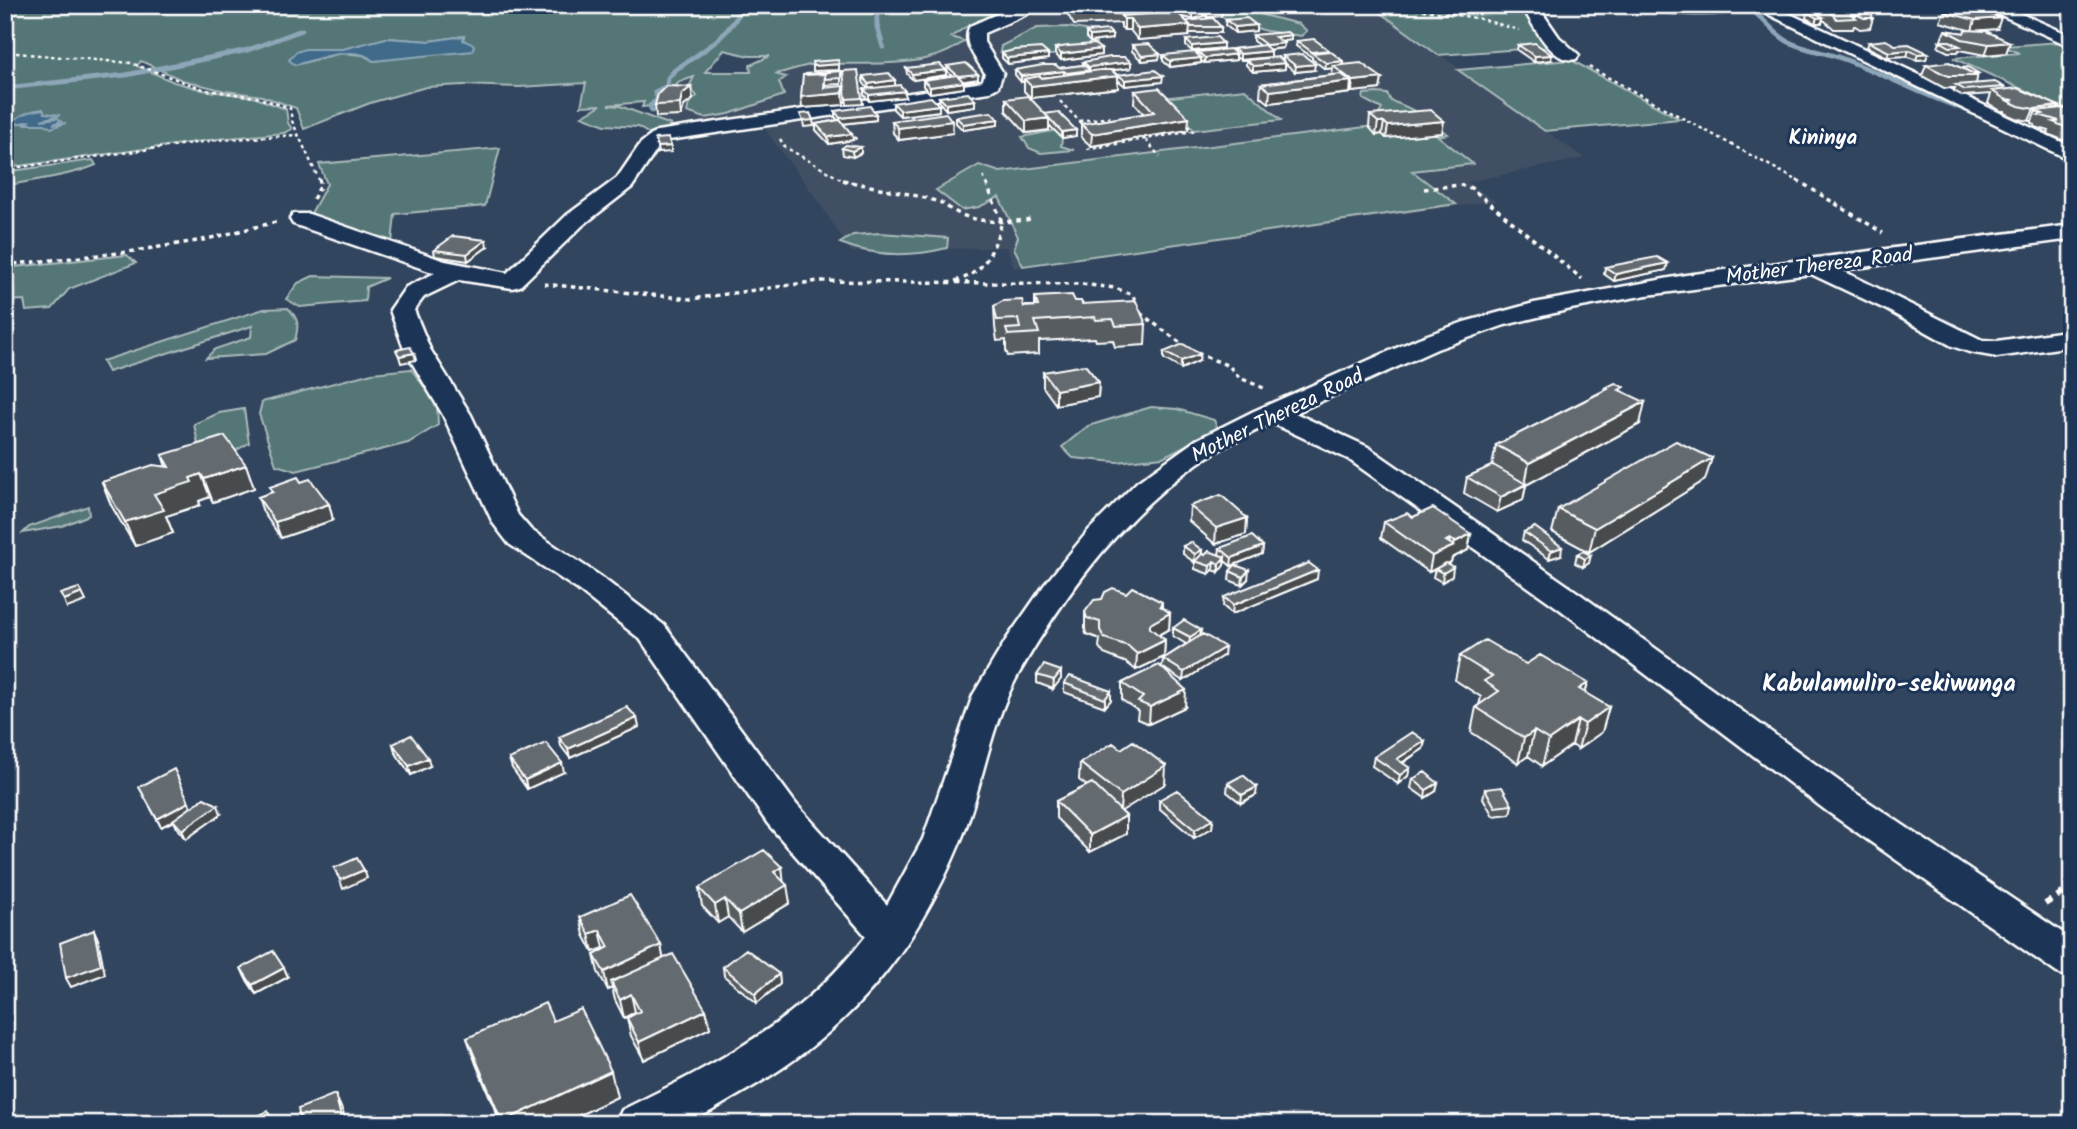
<svg xmlns="http://www.w3.org/2000/svg" width="2077" height="1129" font-family="Kalam,sans-serif">
<style>
.built{fill:#415063}
.green{fill:#547676;stroke:#aababa;stroke-width:2;fill-rule:evenodd}
.water{fill:#416a89;stroke:#8da6b8;stroke-width:2}
.lines{fill:none;stroke-linecap:round;stroke-linejoin:round}
.stream{stroke:#8da6b8;stroke-width:5}
.minor-casing{stroke:#fff;stroke-width:5}
.path-far2{stroke:#fff;stroke-width:2.5;stroke-dasharray:3.5 3.5;stroke-linecap:butt}
.path-far1{stroke:#fff;stroke-width:3.5;stroke-dasharray:4.5 4.5;stroke-linecap:butt}
.path{stroke:#fff;stroke-width:6;stroke-dasharray:7 7;stroke-linecap:butt}
.minor{fill:#1d3557;fill-rule:evenodd}
.wall{fill:#565c60;stroke:#fff;stroke-width:2}
.shaded-wall{fill:#464b4e;stroke:#fff;stroke-width:2}
.building{fill:#646b70;stroke:#fff;stroke-width:2}
.labels{text-anchor:middle;stroke-width:6;stroke-linejoin:round;paint-order:stroke}
.far-quarter-label{font-size:21px;font-weight:bold;fill:#fff;stroke:#1d3557}
.street-label{font-size:21px;fill:#fff;stroke:#1d3557}
.quarter-label{font-size:24px;font-weight:bold;fill:#fff;stroke:#1d3557}
</style>
<rect width="100%" height="100%" fill="#32455e"/>
<filter id="ink" filterUnits="userSpaceOnUse"><feTurbulence type="fractalNoise" baseFrequency=".0143" numOctaves="2"/><feDisplacementMap in="SourceGraphic" scale="14" xChannelSelector="R" yChannelSelector="G"/><feConvolveMatrix kernelMatrix="1 2 1 2 8 2 1 2 1" color-interpolation-filters="sRGB"/></filter>
<g filter="url(#ink)">
<path class="built" d="M 1117,5 L 1370,5 L 1584,158 L 1467,182 L 1495,201 L 1014,268 L 1007,247 L 851,252 L 817,199 L 761,124 L 661,131 L 656,117 L 660,105 L 679,82 L 695,76 L 752,72 L 898,28 L 1026,13 Z"/>
<path class="green" d="M 5,5 L 1021,5 L 966,27 L 951,37 L 964,41 C 930,71 860,62 817,64 C 804,65 789,71 775,74 L 786,77 L 779,82 L 784,95 L 729,114 L 705,118 L 687,112 L 689,104 L 697,96 L 689,87 L 694,77 L 679,82 L 660,105 L 642,107 L 644,102 L 608,105 L 620,106 L 671,125 L 663,133 L 649,134 L 638,127 L 605,125 L 582,116 L 601,105 L 581,106 L 586,83 L 519,87 L 463,85 L 426,87 L 370,103 L 304,129 L 296,108 L 262,96 L 225,91 L 182,80 L 141,61 L 137,66 L 174,82 L 203,90 L 253,97 L 286,109 L 288,123 L 292,129 L 284,133 L 218,139 L 5,168 ZM 464,36 L 463,40 L 397,58 L 374,61 L 363,55 L 341,53 L 295,65 L 296,52 L 313,49 L 320,51 L 343,49 L 387,38 L 430,41 ZM 724,50 L 749,56 L 770,56 L 750,65 L 751,72 L 705,72 Z
M 1150,5 L 1242,5 L 1263,15 L 1299,24 L 1307,31 L 1301,36 L 1266,31 L 1213,14 L 1120,17 L 1121,14 Z
M 1370,5 L 1521,5 L 1552,47 L 1438,55 Z
M 1628,5 L 1744,5 L 1749,9 C 1715,20 1661,16 1628,5 Z
M 1068,27 L 1096,32 L 1096,44 C 1070,58 1028,57 1000,52 L 1001,46 L 1037,28 Z
M 2063,42 L 2072,46 L 2072,107 L 2042,109 L 2035,95 L 1953,58 L 2020,53 L 2003,46 Z
M 1571,60 L 1680,119 L 1545,131 L 1458,70 Z
M 1245,89 L 1281,120 L 1194,130 L 1161,98 Z
M 1376,93 L 1387,94 L 1391,101 C 1413,108 1430,120 1448,134 L 1438,136 L 1473,164 L 1412,171 L 1456,204 L 1023,266 L 1014,248 L 1018,237 L 999,197 L 979,207 L 962,210 L 936,190 L 979,165 L 1000,172 L 1382,125 L 1376,119 L 1382,109 L 1363,99 L 1364,94 Z
M 1057,130 L 1063,132 L 1061,146 L 1074,150 L 1041,153 L 1029,148 L 1022,137 Z
M 500,148 L 485,206 L 395,214 L 392,243 L 309,217 L 327,184 L 319,164 Z
M 93,160 L 96,165 C 67,177 36,179 5,186 L 5,173 L 11,171 Z
M 880,233 L 948,238 L 947,248 C 911,257 875,257 840,243 L 853,235 Z
M 127,255 L 136,263 L 69,289 L 52,309 L 26,311 L 24,300 L 5,301 L 5,268 Z
M 313,276 L 387,278 L 366,287 L 365,301 L 300,307 L 286,299 L 298,283 Z
M 288,308 C 299,319 299,325 295,340 L 266,354 L 206,358 L 215,349 L 251,337 L 252,326 L 108,372 L 102,361 L 264,309 Z
M 411,369 L 437,404 L 438,425 L 408,443 L 296,471 L 276,465 L 259,414 L 262,402 L 372,373 Z
M 1151,407 L 1177,409 L 1214,420 L 1218,429 L 1163,457 L 1117,462 L 1073,458 L 1062,447 L 1088,426 Z
M 244,409 L 249,443 L 235,451 L 199,449 L 194,424 L 219,413 Z
M 88,506 L 89,515 L 62,526 L 23,533 L 29,527 Z"/>
<path class="water" d="M 464,36 L 463,40 L 474,45 L 473,51 L 373,61 C 356,43 316,60 295,65 L 289,60 L 296,52 L 305,49 L 343,49 L 386,38 L 430,41 Z
M 43,109 L 45,113 L 60,115 L 41,120 L 58,118 L 61,121 L 53,124 L 66,123 L 51,128 L 45,124 L 25,124 L 30,121 L 11,125 C 17,115 32,110 43,109 Z"/>
<g class="lines">
<path class="stream" d="M 877,5 L 877,26 L 883,47
M 1641,5 L 1678,10 L 1750,7
M 1744,5 C 1762,14 1770,32 1789,42 C 1807,51 1828,52 1846,60 C 1888,76 1924,96 1967,110
M 1255,7 L 1277,5
M 5,88 L 126,75 L 248,50 L 302,30
M 652,111 L 650,106 L 658,99 L 655,92 L 667,86 L 668,78 L 675,70 C 701,52 731,36 743,5"/>
<g class="minor-casing">
<path id="minor" d="M 1017,5 L 1035,5 L 1027,14 L 984,33 L 984,42 L 1003,73 L 998,87 L 989,92 L 669,140 L 656,151 L 632,187 L 583,225 L 520,286 L 512,288 L 459,280 L 424,297 L 414,310 L 430,349 L 471,415 L 518,515 L 531,530 L 600,576 L 664,625 L 796,804 L 887,905 L 923,839 L 973,695 L 1006,640 L 1045,584 L 1089,530 L 1137,482 L 1196,440 L 1254,411 L 1419,338 L 1464,322 L 1534,303 L 1686,275 L 2072,225 L 2072,239 L 1841,270 L 1982,340 L 1997,341 L 2072,330 L 2072,346 L 1997,357 L 1969,352 L 1952,346 L 1887,310 L 1811,274 L 1647,295 L 1571,309 L 1505,325 L 1437,349 L 1295,413 L 1368,447 L 1580,594 L 1854,792 L 2072,939 L 2072,978 L 2057,973 L 1828,812 L 1558,608 L 1348,459 L 1272,423 C 1247,435 1221,447 1198,463 C 1122,516 1063,596 1018,675 C 989,727 983,786 961,840 C 914,954 848,1034 740,1094 C 723,1103 703,1118 684,1123 C 667,1128 635,1124 616,1124 L 622,1110 C 719,1062 798,1024 866,936 L 768,824 L 640,639 L 578,590 L 509,544 L 493,523 L 443,415 L 404,349 L 390,310 L 406,287 L 435,273 L 293,224 L 290,219 L 293,214 L 309,214 L 445,261 L 507,273 L 567,215 L 617,178 L 641,143 L 657,131 L 977,83 L 983,80 L 985,73 C 976,58 961,43 970,26 Z
M 1521,5 L 1537,5 L 1559,37 L 1579,55 L 1576,59 C 1551,65 1532,22 1521,5 Z
M 1749,5 L 1771,5 L 2072,147 L 2072,161 Z
M 1979,5 L 2001,5 L 2072,36 L 2072,47 Z"/>
</g>
<path class="path-far2" d="M 1388,5 L 1477,18 L 1519,30
M 16,53 L 131,63 L 206,90 L 256,97 L 290,108 L 292,121 L 320,182
M 1589,67 L 1800,182
M 1060,101 L 1081,123
M 1079,121 L 1109,117 L 1115,122
M 849,132 L 858,141
M 780,139 L 785,147 L 844,181 L 852,182
M 1146,140 L 1160,157
M 1087,149 L 1193,131 L 1186,124
M 5,169 L 217,140 L 299,135
M 983,176 L 986,182"/>
<path class="path-far1" d="M 843,180 C 875,188 907,192 939,202 C 945,204 947,207 952,210 C 975,224 1007,223 1032,219
M 1797,180 L 1883,233
M 1424,189 L 1460,185 L 1471,188 L 1582,279
M 313,199 L 321,185 L 319,180
M 5,265 L 128,252 L 203,240 L 280,221
M 955,281 C 986,273 993,250 1002,222 L 985,180
M 544,284 L 691,299 L 819,281 L 1081,284 L 1115,288 L 1133,295 L 1136,305
M 1140,313 L 1186,347
M 1197,353 L 1229,366 L 1240,378 L 1266,389"/>
<path class="path" d="M 2045,904 L 2072,887"/>
<use href="#minor" class="minor"/>
</g>
<path class="wall" d="M 1068,5 L 1122,12 L 1121,16 L 1180,15 L 1181,11 L 1203,11 L 1203,9 L 1222,10 L 1221,16 L 1207,17 L 1204,15 L 1204,16 L 1193,19 L 1182,17 L 1186,21 L 1221,27 L 1221,33 L 1190,33 L 1189,36 L 1138,40 L 1130,30 L 1124,30 L 1121,27 L 1121,23 L 1074,25 L 1068,15 Z
M 1813,5 L 1888,5 L 1887,10 L 1866,11 L 1873,18 L 1870,28 L 1860,29 L 1855,26 L 1854,26 L 1853,29 L 1834,29 L 1825,21 L 1823,20 L 1822,23 L 1815,23 L 1806,18 L 1807,12 L 1811,12 Z
M 2009,5 L 2072,5 L 2072,10 L 2021,12 L 2009,6 Z
M 1973,8 L 1997,29 L 1976,30 L 2010,42 L 2006,53 L 1985,55 L 1959,50 L 1958,52 L 1948,52 L 1938,47 L 1945,30 L 1964,33 L 1969,30 L 1940,22 L 1944,12 Z
M 1226,20 L 1256,31 L 1235,33 L 1225,25 Z
M 1086,32 L 1112,34 L 1112,39 L 1090,42 L 1086,38 Z
M 1253,35 L 1291,40 L 1282,41 L 1284,43 L 1283,48 L 1270,50 L 1271,51 L 1271,57 L 1240,60 L 1236,57 L 1236,60 L 1204,63 L 1201,61 L 1201,63 L 1170,67 L 1163,61 L 1163,55 L 1198,55 L 1198,52 L 1233,51 L 1233,49 L 1260,46 L 1253,41 Z
M 1186,40 L 1223,48 L 1192,51 L 1186,46 Z
M 1297,41 L 1329,51 L 1343,61 L 1343,65 L 1382,78 L 1380,89 L 1352,92 L 1350,91 L 1350,93 L 1269,103 L 1260,96 L 1261,84 L 1332,75 L 1333,68 L 1325,69 L 1312,59 L 1312,57 L 1296,46 Z
M 1869,42 L 1895,45 L 1928,53 L 1926,59 L 1916,60 L 1907,56 L 1887,57 L 1867,47 Z
M 1132,45 L 1160,54 L 1159,59 L 1142,61 L 1132,51 Z
M 1518,45 L 1551,60 L 1534,62 L 1517,50 Z
M 1055,48 L 1101,49 L 1101,55 L 1061,60 L 1055,54 Z
M 1002,53 L 1048,59 L 1008,64 L 1002,58 Z
M 1283,56 L 1314,70 L 1295,72 L 1285,63 L 1285,69 L 1253,72 L 1246,65 L 1246,60 L 1283,61 Z
M 1083,62 L 1131,62 L 1131,68 L 1112,70 L 1118,76 L 1118,88 L 1031,98 L 1024,91 L 1024,81 L 1021,82 L 1015,75 L 1015,70 L 1059,68 L 1083,65 Z
M 1926,65 L 1962,68 L 1978,73 L 1976,84 L 2004,87 L 2003,90 L 2059,106 L 2058,108 L 2072,112 L 2072,142 L 2060,139 L 2048,134 L 2049,131 L 2035,127 L 2035,125 L 2031,123 L 2032,121 L 2029,121 L 2015,118 L 2004,113 L 2004,111 L 2001,111 L 1988,103 L 1991,94 L 1963,96 L 1954,91 L 1955,88 L 1944,88 L 1922,76 Z
M 947,66 L 978,74 L 978,79 L 964,82 L 964,88 L 930,93 L 923,86 L 923,80 L 952,76 L 948,72 Z
M 906,68 L 946,75 L 913,80 L 907,74 Z
M 841,71 L 841,84 L 825,85 L 825,88 L 844,105 L 802,108 L 803,75 Z
M 843,71 L 862,98 L 863,104 L 847,105 Z
M 1118,75 L 1162,82 L 1125,86 L 1118,80 Z
M 863,76 L 895,85 L 905,97 L 869,101 L 864,95 L 864,89 L 868,89 L 863,82 Z
M 1135,91 L 1188,130 L 1091,146 L 1081,137 L 1081,124 L 1144,114 L 1134,103 Z
M 939,97 L 975,106 L 946,110 L 940,103 Z
M 693,99 L 684,106 L 681,116 L 656,117 L 655,105 Z
M 1006,99 L 1045,114 L 1076,130 L 1076,136 L 1062,138 L 1049,125 L 1049,130 L 1026,133 L 1006,111 Z
M 893,103 L 939,105 L 939,111 L 900,116 L 893,109 Z
M 835,111 L 876,120 L 843,124 L 853,140 L 829,144 L 816,130 L 816,124 L 838,120 L 835,117 Z
M 1370,115 L 1442,133 L 1386,138 L 1382,134 L 1376,135 L 1369,127 Z
M 956,117 L 998,119 L 998,125 L 963,130 L 956,123 Z
M 892,121 L 952,121 L 953,133 L 899,140 L 893,133 Z
M 861,147 L 861,153 L 853,157 L 843,155 L 842,148 Z
M 487,247 L 468,261 L 435,256 L 434,250 Z
M 1605,267 L 1666,270 L 1614,281 L 1604,274 Z
M 1035,297 L 1075,301 L 1146,324 L 1145,345 L 1115,347 L 1113,340 L 1096,341 L 1095,338 L 1039,341 L 1039,354 L 1008,356 L 1006,350 L 1006,340 L 997,341 L 995,327 L 994,306 L 1035,306 Z
M 1164,352 L 1199,361 L 1181,369 L 1164,359 Z
M 1043,372 L 1099,382 L 1098,397 L 1056,405 L 1043,387 Z
M 1605,388 L 1623,392 L 1640,424 L 1526,485 L 1523,500 L 1497,512 L 1464,493 L 1467,477 L 1492,466 L 1496,445 L 1605,390 Z
M 162,455 L 246,465 L 254,488 L 213,502 L 210,497 L 199,501 L 200,505 L 166,516 L 173,533 L 135,546 L 111,505 L 102,482 L 166,467 Z
M 1705,480 L 1589,552 L 1552,532 L 1558,509 Z
M 301,482 L 329,504 L 333,520 L 281,538 L 263,512 L 258,497 L 272,492 L 270,487 Z
M 1190,506 L 1247,518 L 1246,534 L 1215,544 L 1189,521 Z
M 1413,517 L 1471,534 L 1468,550 L 1452,558 L 1451,562 L 1447,564 L 1452,576 L 1442,582 L 1433,577 L 1435,569 L 1429,572 L 1381,538 L 1384,522 Z
M 1524,532 L 1561,555 L 1549,559 L 1522,540 Z
M 1183,546 L 1202,550 L 1202,554 L 1205,555 L 1219,555 L 1220,548 L 1263,546 L 1262,554 L 1231,566 L 1225,561 L 1224,565 L 1219,572 L 1213,570 L 1209,574 L 1195,569 L 1195,561 L 1194,562 L 1183,554 Z
M 1583,551 L 1589,563 L 1583,567 L 1575,563 L 1577,554 Z
M 1230,571 L 1248,579 L 1242,585 L 1229,580 Z
M 1317,579 L 1232,614 L 1223,606 L 1224,597 Z
M 1126,593 L 1162,602 L 1162,608 L 1170,613 L 1169,629 L 1159,635 L 1165,640 L 1164,657 L 1136,670 L 1127,663 L 1104,654 L 1099,647 L 1100,639 L 1086,634 L 1085,629 L 1085,612 Z
M 1173,628 L 1200,636 L 1224,655 L 1183,681 L 1162,667 L 1163,659 L 1186,644 L 1173,636 Z
M 1460,656 L 1526,664 L 1588,683 L 1585,693 L 1609,707 L 1602,732 L 1578,749 L 1572,745 L 1542,766 L 1528,756 L 1518,763 L 1471,732 L 1476,707 L 1479,705 L 1481,697 L 1455,680 Z
M 1061,671 L 1061,679 L 1053,689 L 1037,683 L 1037,675 Z
M 1064,683 L 1111,691 L 1111,700 L 1105,707 L 1064,692 Z
M 1122,683 L 1185,707 L 1149,724 L 1137,719 L 1138,711 L 1122,700 Z
M 639,727 L 570,758 L 561,746 L 559,737 Z
M 1425,741 L 1423,749 L 1403,763 L 1408,776 L 1398,784 L 1372,766 L 1374,757 Z
M 393,744 L 430,766 L 411,775 L 395,752 Z
M 509,759 L 564,772 L 527,789 L 512,768 Z
M 1080,763 L 1165,784 L 1121,811 L 1126,816 L 1126,834 L 1090,852 L 1056,818 L 1056,801 L 1087,786 L 1079,780 Z
M 1413,779 L 1436,791 L 1425,798 L 1411,788 Z
M 1228,783 L 1256,795 L 1241,803 L 1227,792 Z
M 139,787 L 191,807 L 221,814 L 186,839 L 177,828 L 174,821 L 161,827 Z
M 1485,789 L 1512,805 L 1510,814 L 1493,816 L 1483,798 Z
M 1159,800 L 1213,819 L 1212,828 L 1194,838 L 1159,808 Z
M 782,867 L 783,881 L 790,903 L 742,932 L 728,917 L 718,923 L 702,906 L 699,888 Z
M 580,917 L 661,945 L 663,958 L 706,1010 L 710,1028 L 644,1060 L 631,1036 L 627,1018 L 636,1013 L 635,1012 L 624,1018 L 615,1000 L 612,988 L 608,990 L 598,972 L 594,955 L 605,950 L 604,948 L 593,952 L 584,935 Z
M 723,967 L 779,974 L 780,984 L 757,1003 L 724,976 Z
M 241,968 L 284,968 L 288,977 L 256,994 L 245,977 Z
M 553,1021 L 617,1097 L 561,1124 L 501,1124 L 476,1064 L 467,1038 Z"/>
<path class="shaded-wall" d="M 1222,10 L 1221,16 L 1207,17 L 1207,12 Z
M 1204,11 L 1204,16 L 1193,19 L 1193,13 Z
M 1823,17 L 1822,23 L 1815,23 L 1817,18 Z
M 2001,18 L 1997,29 L 1972,31 L 1975,20 Z
M 1124,19 L 1130,19 L 1130,30 L 1124,30 Z
M 1190,25 L 1189,36 L 1138,40 L 1138,29 Z
M 1256,25 L 1256,31 L 1235,33 L 1235,27 Z
M 1112,34 L 1112,39 L 1090,42 L 1090,36 Z
M 1291,35 L 1291,40 L 1275,42 L 1275,37 Z
M 2010,42 L 2006,53 L 1985,55 L 1989,44 Z
M 1223,43 L 1223,48 L 1192,51 L 1192,46 Z
M 1284,43 L 1283,48 L 1265,50 L 1266,45 Z
M 1101,49 L 1101,55 L 1061,60 L 1061,54 Z
M 1909,50 L 1907,56 L 1887,57 L 1889,52 Z
M 1271,51 L 1271,57 L 1240,60 L 1240,54 Z
M 1928,53 L 1926,59 L 1916,60 L 1918,54 Z
M 1048,54 L 1048,59 L 1008,64 L 1007,58 Z
M 1160,54 L 1159,59 L 1142,61 L 1142,56 Z
M 1236,54 L 1236,60 L 1204,63 L 1205,58 Z
M 1552,55 L 1551,60 L 1534,62 L 1535,56 Z
M 1201,58 L 1201,63 L 1170,67 L 1170,61 Z
M 1343,61 L 1343,67 L 1333,66 L 1333,68 L 1325,69 L 1326,63 Z
M 1131,62 L 1131,68 L 1090,73 L 1089,67 Z
M 1285,63 L 1285,69 L 1253,72 L 1253,66 Z
M 839,64 L 839,70 L 813,71 L 813,66 Z
M 1315,64 L 1314,70 L 1295,72 L 1296,66 Z
M 946,70 L 946,75 L 913,80 L 912,74 Z
M 1064,71 L 1064,76 L 1024,79 L 1024,81 L 1021,82 L 1021,76 Z
M 825,74 L 825,95 L 843,93 L 844,105 L 802,108 L 801,97 L 824,88 Z
M 978,74 L 978,79 L 959,82 L 958,76 Z
M 1118,76 L 1118,88 L 1031,98 L 1031,86 Z
M 1163,76 L 1162,82 L 1125,86 L 1125,80 Z
M 1382,78 L 1380,89 L 1352,92 L 1353,81 Z
M 895,80 L 895,86 L 869,89 L 868,84 Z
M 1351,81 L 1350,93 L 1269,103 L 1270,91 Z
M 964,82 L 964,88 L 930,93 L 930,87 Z
M 691,87 L 693,99 L 684,106 L 681,116 L 680,104 L 682,94 Z
M 905,91 L 905,97 L 869,101 L 869,95 Z
M 975,100 L 975,106 L 946,110 L 946,104 Z
M 939,105 L 939,111 L 900,116 L 900,110 Z
M 2059,106 L 2054,118 L 2036,111 L 2032,121 L 2029,121 L 2034,109 Z
M 876,114 L 876,120 L 841,124 L 840,118 Z
M 1049,118 L 1049,130 L 1026,133 L 1026,121 Z
M 1189,118 L 1188,130 L 1091,146 L 1092,134 Z
M 998,119 L 998,125 L 963,130 L 963,124 Z
M 813,120 L 814,126 L 804,127 L 803,121 Z
M 952,121 L 953,133 L 899,140 L 898,128 Z
M 1444,121 L 1442,133 L 1386,138 L 1388,126 Z
M 1378,122 L 1384,122 L 1382,134 L 1376,135 Z
M 1076,130 L 1076,136 L 1062,138 L 1062,132 Z
M 852,134 L 853,140 L 829,144 L 828,137 Z
M 671,146 L 671,152 L 658,153 L 657,147 Z
M 861,147 L 861,153 L 853,157 L 852,151 Z
M 486,240 L 487,247 L 468,261 L 467,254 Z
M 1668,263 L 1666,270 L 1614,281 L 1616,274 Z
M 414,353 L 416,360 L 401,363 L 399,356 Z
M 1200,354 L 1199,361 L 1181,369 L 1181,361 Z
M 1099,382 L 1098,397 L 1056,405 L 1056,390 Z
M 1645,402 L 1640,424 L 1526,485 L 1523,500 L 1497,512 L 1501,497 L 1525,485 L 1529,463 Z
M 1712,458 L 1705,480 L 1589,552 L 1595,528 Z
M 246,465 L 254,488 L 213,502 L 204,479 Z
M 201,474 L 210,497 L 199,501 L 200,505 L 166,516 L 173,533 L 135,546 L 125,522 L 154,494 L 190,478 Z
M 329,504 L 333,520 L 281,538 L 275,522 Z
M 1247,518 L 1246,534 L 1215,544 L 1216,528 Z
M 1471,534 L 1468,550 L 1452,558 L 1451,562 L 1429,572 L 1432,556 L 1446,541 L 1450,539 L 1449,548 L 1454,546 L 1455,542 Z
M 1263,546 L 1262,554 L 1231,566 L 1232,558 Z
M 1562,547 L 1561,555 L 1549,559 L 1551,551 Z
M 1202,550 L 1201,558 L 1194,562 L 1195,554 Z
M 1591,555 L 1589,563 L 1583,567 L 1585,559 Z
M 1225,557 L 1224,565 L 1219,572 L 1219,564 Z
M 1214,561 L 1213,570 L 1209,574 L 1210,566 Z
M 1453,567 L 1452,576 L 1442,582 L 1443,573 Z
M 1249,570 L 1248,579 L 1242,585 L 1243,577 Z
M 1318,570 L 1317,579 L 1232,614 L 1233,605 Z
M 82,593 L 86,601 L 67,608 L 64,600 Z
M 1162,602 L 1162,617 L 1170,613 L 1169,629 L 1149,640 L 1150,624 Z
M 1201,630 L 1200,638 L 1189,646 L 1190,637 Z
M 1165,640 L 1164,657 L 1136,670 L 1137,654 Z
M 1225,647 L 1224,655 L 1183,681 L 1184,672 Z
M 1061,671 L 1061,679 L 1053,689 L 1054,680 Z
M 1588,683 L 1581,708 L 1579,689 Z
M 1186,690 L 1185,707 L 1149,724 L 1150,707 Z
M 1111,691 L 1111,700 L 1105,707 L 1105,699 Z
M 1609,707 L 1602,732 L 1578,749 L 1585,724 Z
M 637,718 L 639,727 L 570,758 L 568,749 Z
M 1578,720 L 1572,745 L 1542,766 L 1549,740 Z
M 1534,731 L 1528,756 L 1518,763 L 1524,738 Z
M 1425,741 L 1423,749 L 1395,767 L 1397,759 Z
M 428,758 L 430,766 L 411,775 L 409,766 Z
M 562,763 L 564,772 L 527,789 L 525,780 Z
M 1166,766 L 1165,784 L 1120,812 L 1121,795 Z
M 1410,768 L 1408,776 L 1398,784 L 1400,775 Z
M 1438,783 L 1436,791 L 1425,798 L 1426,790 Z
M 1257,787 L 1256,795 L 1241,803 L 1242,795 Z
M 189,802 L 192,811 L 161,827 L 157,819 Z
M 218,805 L 221,814 L 186,839 L 182,830 Z
M 1126,816 L 1126,834 L 1090,852 L 1090,835 Z
M 1213,819 L 1212,828 L 1194,838 L 1195,830 Z
M 782,867 L 784,885 L 774,872 Z
M 364,870 L 367,878 L 343,889 L 340,880 Z
M 787,885 L 790,903 L 742,932 L 739,914 Z
M 725,899 L 728,917 L 718,923 L 715,905 Z
M 94,930 L 98,939 L 105,974 L 71,987 L 66,978 Z
M 600,930 L 604,948 L 593,952 L 589,934 Z
M 661,945 L 664,963 L 611,982 L 612,988 L 608,990 L 604,972 Z
M 284,968 L 288,977 L 256,994 L 252,985 Z
M 779,974 L 780,984 L 757,1003 L 755,994 Z
M 631,994 L 635,1012 L 624,1018 L 620,1000 Z
M 706,1010 L 710,1028 L 644,1060 L 639,1042 Z
M 611,1071 L 617,1097 L 561,1124 L 503,1124 L 502,1122 Z
M 335,1094 L 343,1112 L 346,1124 L 343,1124 Z"/>
<path class="building" d="M 1069,5 L 1117,5 L 1122,12 L 1074,15 Z
M 1813,5 L 1848,5 L 1870,12 L 1873,18 L 1864,18 L 1858,15 L 1852,15 L 1856,18 L 1837,19 L 1829,11 Z
M 1217,7 L 1222,10 L 1207,12 L 1203,9 Z
M 1973,8 L 2001,18 L 1975,20 L 1944,12 Z
M 1192,9 L 1204,11 L 1193,13 L 1181,11 Z
M 1177,12 L 1190,25 L 1138,29 L 1130,19 L 1124,19 L 1121,16 Z
M 1807,12 L 1814,12 L 1823,17 L 1817,18 Z
M 1213,18 L 1221,27 L 1190,27 L 1190,25 L 1186,21 Z
M 1247,18 L 1256,25 L 1235,27 L 1226,20 Z
M 1108,30 L 1112,34 L 1090,36 L 1086,32 Z
M 1945,30 L 1964,33 L 1965,30 L 1986,31 L 2010,42 L 1989,44 L 1962,39 Z
M 1287,32 L 1291,35 L 1275,37 L 1284,43 L 1266,45 L 1253,35 Z
M 1217,37 L 1223,43 L 1192,46 L 1186,40 Z
M 1314,39 L 1329,50 L 1312,52 L 1297,41 Z
M 1886,40 L 1895,45 L 1909,44 L 1928,53 L 1918,54 L 1909,50 L 1889,52 L 1869,42 Z
M 1940,41 L 1950,41 L 1960,46 L 1950,47 Z
M 1535,43 L 1552,55 L 1535,56 L 1518,45 Z
M 1094,44 L 1101,49 L 1061,54 L 1055,48 L 1068,46 Z
M 1149,44 L 1160,54 L 1142,56 L 1132,45 Z
M 1264,45 L 1271,51 L 1240,54 L 1233,49 Z
M 1041,48 L 1048,54 L 1007,58 L 1002,53 L 1014,50 Z
M 1230,49 L 1236,54 L 1205,58 L 1198,52 Z
M 1330,51 L 1343,61 L 1326,63 L 1312,53 Z
M 1195,52 L 1201,58 L 1170,61 L 1163,55 Z
M 1302,54 L 1315,64 L 1296,66 L 1283,56 Z
M 1110,57 L 1125,57 L 1131,62 L 1089,67 L 1083,62 Z
M 1279,57 L 1285,63 L 1253,66 L 1246,60 Z
M 838,60 L 839,64 L 813,66 L 812,62 Z
M 1949,62 L 1978,76 L 1948,76 L 1926,65 Z
M 966,63 L 978,74 L 958,76 L 947,66 Z
M 1361,63 L 1382,78 L 1353,81 L 1333,66 Z
M 940,64 L 946,70 L 912,74 L 906,68 Z
M 1043,65 L 1056,65 L 1059,68 L 1083,65 L 1090,70 L 1067,73 L 1064,71 L 1021,76 L 1015,70 Z
M 1968,67 L 1978,73 L 1972,73 L 1962,68 Z
M 858,70 L 862,98 L 846,99 L 843,71 Z
M 1100,70 L 1111,70 L 1118,76 L 1031,86 L 1024,79 L 1040,76 L 1042,78 Z
M 1155,70 L 1163,76 L 1125,80 L 1118,75 Z
M 841,71 L 841,78 L 825,79 L 825,74 L 806,75 L 806,74 Z
M 889,73 L 895,80 L 868,84 L 863,76 Z
M 825,74 L 824,88 L 843,86 L 843,93 L 801,97 L 803,75 Z
M 1341,74 L 1351,81 L 1270,91 L 1261,84 Z
M 957,75 L 964,82 L 930,87 L 923,80 Z
M 1995,82 L 2004,87 L 1965,90 L 1956,85 Z
M 900,85 L 905,91 L 869,95 L 864,89 Z
M 666,86 L 691,87 L 682,94 L 680,104 L 655,105 L 658,94 Z
M 1159,88 L 1189,118 L 1092,134 L 1081,124 L 1154,112 L 1135,91 Z
M 2018,88 L 2059,106 L 2034,109 L 2019,106 L 2008,101 L 2014,100 L 2005,99 L 1992,91 Z
M 968,93 L 975,100 L 946,104 L 939,97 Z
M 1028,96 L 1049,118 L 1026,121 L 1006,99 Z
M 931,97 L 939,105 L 900,110 L 893,103 Z
M 870,106 L 876,114 L 840,118 L 835,111 Z
M 2063,108 L 2072,112 L 2072,128 L 2065,127 L 2053,122 L 2059,121 L 2039,115 L 2043,114 L 2036,111 Z
M 1431,110 L 1444,121 L 1388,126 L 1384,122 L 1378,122 L 1370,115 Z
M 991,112 L 998,119 L 963,124 L 956,117 Z
M 1058,112 L 1076,130 L 1062,132 L 1045,114 Z
M 810,113 L 813,120 L 803,121 L 800,114 Z
M 946,113 L 952,121 L 898,128 L 892,121 Z
M 840,120 L 852,134 L 828,137 L 816,124 Z
M 668,138 L 671,146 L 657,147 L 655,139 Z
M 846,145 L 861,147 L 852,151 L 842,148 Z
M 453,236 L 486,240 L 467,254 L 434,250 Z
M 1657,257 L 1668,263 L 1616,274 L 1605,267 Z
M 1072,295 L 1075,301 L 1081,301 L 1082,304 L 1136,301 L 1146,324 L 1116,326 L 1113,319 L 1096,320 L 1095,317 L 1035,321 L 1039,333 L 1008,335 L 1006,329 L 1020,328 L 1018,319 L 997,320 L 994,306 L 1003,301 L 1022,300 L 1024,307 L 1038,306 L 1035,297 Z
M 1183,344 L 1200,354 L 1181,361 L 1164,352 Z
M 410,347 L 414,353 L 399,356 L 396,350 Z
M 1085,365 L 1099,382 L 1056,390 L 1043,372 Z
M 1615,383 L 1624,387 L 1619,390 L 1645,402 L 1529,463 L 1496,445 L 1608,389 L 1605,388 Z
M 225,436 L 246,465 L 204,479 L 201,474 L 190,478 L 192,482 L 154,494 L 164,510 L 125,522 L 102,482 L 153,465 L 169,467 L 162,455 Z
M 1676,441 L 1712,458 L 1595,528 L 1558,509 Z
M 1493,465 L 1526,484 L 1501,497 L 1467,477 Z
M 298,477 L 301,482 L 310,479 L 329,504 L 275,522 L 258,497 L 273,492 L 270,487 Z
M 1221,495 L 1247,518 L 1216,528 L 1190,506 Z
M 1433,508 L 1471,534 L 1455,542 L 1450,539 L 1446,541 L 1454,546 L 1432,556 L 1384,522 L 1407,513 L 1413,517 Z
M 1535,527 L 1562,547 L 1551,551 L 1524,532 Z
M 1252,536 L 1263,546 L 1232,558 L 1220,548 Z
M 1191,542 L 1202,550 L 1195,554 L 1183,546 Z
M 1209,551 L 1225,557 L 1219,564 L 1214,561 L 1210,566 L 1195,561 L 1202,554 L 1205,555 Z
M 1583,551 L 1591,555 L 1585,559 L 1577,554 Z
M 1309,563 L 1318,570 L 1233,605 L 1224,597 Z
M 1446,563 L 1453,567 L 1443,573 L 1435,569 Z
M 1235,565 L 1249,570 L 1243,577 L 1230,571 Z
M 1132,587 L 1162,602 L 1160,606 L 1170,613 L 1150,624 L 1150,628 L 1165,640 L 1137,654 L 1128,646 L 1104,638 L 1100,630 L 1100,622 L 1087,618 L 1085,612 L 1094,600 L 1102,599 L 1105,592 L 1113,588 L 1126,593 Z
M 79,588 L 82,593 L 64,600 L 60,594 Z
M 1184,620 L 1201,630 L 1190,637 L 1173,628 Z
M 1203,634 L 1225,647 L 1184,672 L 1163,659 Z
M 1485,640 L 1526,664 L 1540,655 L 1588,683 L 1579,689 L 1609,707 L 1585,724 L 1578,720 L 1549,740 L 1534,731 L 1524,738 L 1476,707 L 1499,691 L 1484,681 L 1492,676 L 1460,656 Z
M 1044,665 L 1061,671 L 1054,680 L 1037,675 Z
M 1159,665 L 1186,690 L 1150,707 L 1138,702 L 1143,697 L 1122,683 Z
M 1070,676 L 1111,691 L 1105,699 L 1064,683 Z
M 627,707 L 637,718 L 568,749 L 559,737 Z
M 1412,732 L 1425,741 L 1397,759 L 1410,768 L 1400,775 L 1374,757 Z
M 411,735 L 428,758 L 409,766 L 393,744 Z
M 1133,741 L 1166,766 L 1121,795 L 1080,763 L 1113,743 L 1121,749 Z
M 546,743 L 562,763 L 525,780 L 509,759 Z
M 174,769 L 189,802 L 157,819 L 139,787 Z
M 1425,772 L 1438,783 L 1426,790 L 1413,779 Z
M 1243,775 L 1257,787 L 1242,795 L 1228,783 Z
M 1092,783 L 1126,816 L 1090,835 L 1056,801 Z
M 1502,787 L 1512,805 L 1495,807 L 1485,789 Z
M 1177,790 L 1213,819 L 1195,830 L 1159,800 Z
M 204,798 L 218,805 L 182,830 L 173,820 Z
M 764,850 L 782,867 L 774,872 L 787,885 L 739,914 L 725,899 L 715,905 L 699,888 Z
M 357,858 L 364,870 L 340,880 L 334,868 Z
M 630,895 L 661,945 L 604,972 L 594,955 L 609,947 L 600,930 L 589,934 L 580,917 Z
M 94,930 L 101,965 L 66,978 L 60,943 Z
M 746,949 L 779,974 L 755,994 L 723,967 Z
M 273,951 L 284,968 L 252,985 L 241,968 Z
M 673,954 L 706,1010 L 639,1042 L 627,1018 L 640,1011 L 631,994 L 620,1000 L 611,982 Z
M 545,1003 L 553,1021 L 581,1009 L 611,1071 L 502,1122 L 467,1038 Z
M 335,1094 L 343,1124 L 301,1124 L 298,1109 Z
M 268,1111 L 273,1124 L 241,1124 Z"/>
</g>
<g class="labels">
<g class="far-quarter-label">
<text x="1823" y="144">Kininya</text>
</g>
<g class="street-label">
<text transform="translate(1819 265) rotate(-7)" y="7">Mother Thereza Road</text>
<text transform="translate(1277 415) rotate(-26)" y="7">Mother Thereza Road</text>
</g>
<g class="quarter-label">
<text x="1889" y="691">Kabulamuliro-sekiwunga</text>
</g>
</g>
<rect width="2077" height="1129" fill="none" stroke="#1d3557" stroke-width="28"/>
<rect x="14" y="14" width="2049" height="1101" fill="none" stroke="#fff" stroke-width="2.5" filter="url(#ink)"/>
</svg>
